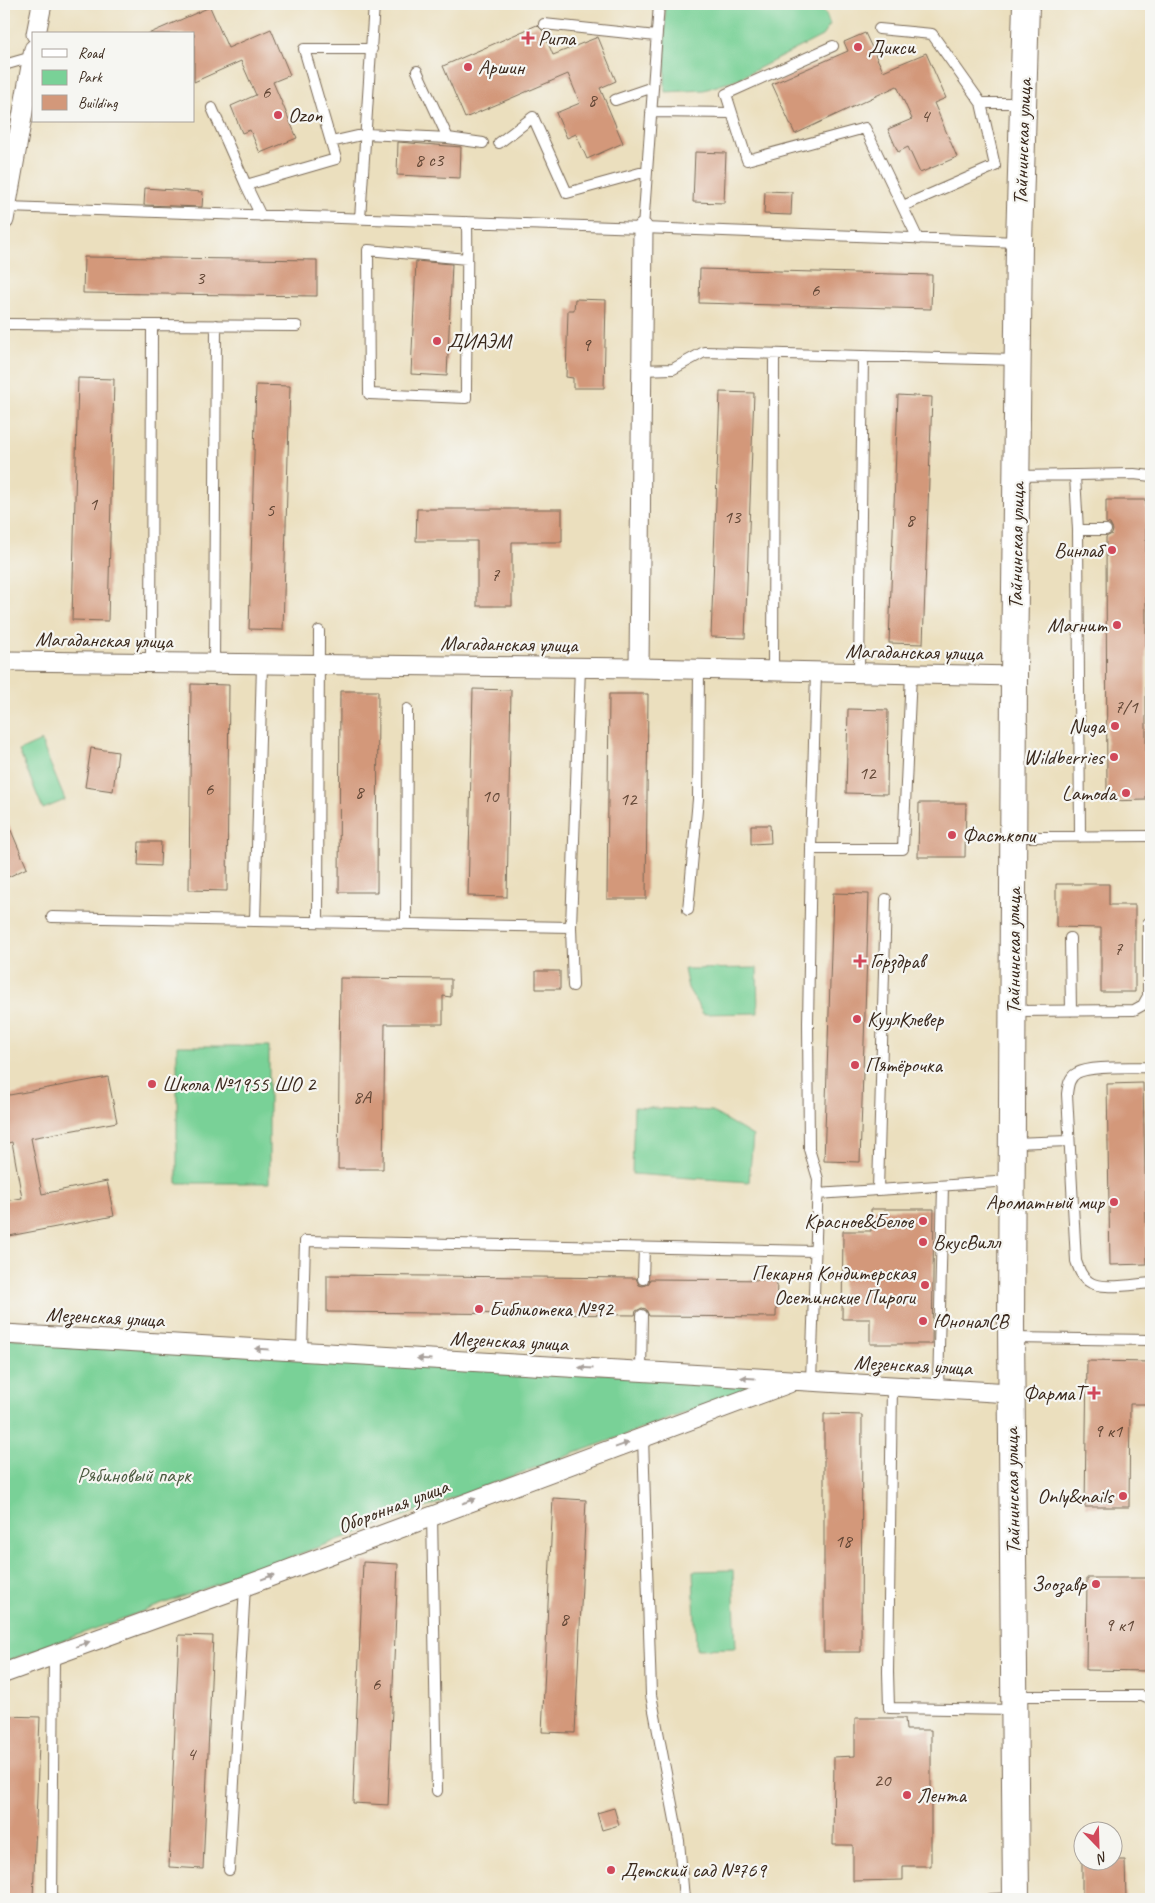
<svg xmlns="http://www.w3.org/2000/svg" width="1155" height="1903" font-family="Caveat,sans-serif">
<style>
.green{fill:#79d197;stroke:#5a7e5a}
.building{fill:#d3987a}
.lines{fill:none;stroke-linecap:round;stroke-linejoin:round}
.service-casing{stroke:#796956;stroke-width:12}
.minor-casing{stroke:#796956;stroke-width:21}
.secondary-casing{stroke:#796956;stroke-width:28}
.service{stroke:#fff;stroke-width:10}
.minor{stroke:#fff;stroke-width:19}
.secondary{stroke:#fff;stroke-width:26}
.oneway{fill:#a79f9a}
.poi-dot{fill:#d1495b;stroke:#f6f6f2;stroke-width:2}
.labels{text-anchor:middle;stroke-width:4.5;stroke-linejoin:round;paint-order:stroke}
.number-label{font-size:19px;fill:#614635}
.poi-label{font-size:21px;fill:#3b2a1e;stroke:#f6f6f2;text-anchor:start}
.street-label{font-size:21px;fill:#3b2a1e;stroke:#f6f6f2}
.park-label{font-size:21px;fill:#4e5c42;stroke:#f6f6f2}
</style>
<rect width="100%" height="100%" fill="#f6f6f2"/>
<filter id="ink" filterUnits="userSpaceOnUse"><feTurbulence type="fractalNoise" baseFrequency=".02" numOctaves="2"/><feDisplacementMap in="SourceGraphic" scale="10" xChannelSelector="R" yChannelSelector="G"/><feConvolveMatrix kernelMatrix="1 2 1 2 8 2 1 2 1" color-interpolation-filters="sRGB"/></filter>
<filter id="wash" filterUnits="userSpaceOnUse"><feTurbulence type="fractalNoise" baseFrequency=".0096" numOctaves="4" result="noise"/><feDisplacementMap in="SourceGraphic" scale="20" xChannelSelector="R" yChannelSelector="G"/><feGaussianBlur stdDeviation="1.12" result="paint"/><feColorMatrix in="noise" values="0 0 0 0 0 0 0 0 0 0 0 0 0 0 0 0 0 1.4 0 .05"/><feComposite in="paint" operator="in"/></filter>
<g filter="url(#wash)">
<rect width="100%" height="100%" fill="#ebdfbe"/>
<path class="green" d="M 665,4 L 818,8 L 826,14 L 830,25 L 822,36 L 736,80 L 704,90 L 665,92 Z
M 41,741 L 65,800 L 43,809 L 19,751 Z
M 757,968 L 758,1013 L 703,1014 L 688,988 L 684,969 Z
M 177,1046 L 269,1046 L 269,1183 L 177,1183 Z
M 634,1107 L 711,1111 L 753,1136 L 749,1182 L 632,1174 Z
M 4,1338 L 767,1383 L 4,1662 Z
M 733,1570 L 736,1648 L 696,1649 L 693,1571 Z"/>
<g id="blocks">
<path class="building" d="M 210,7 L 228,48 L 271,29 L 290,75 L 273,82 L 297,138 L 260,153 L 250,130 L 242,133 L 231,106 L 256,95 L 241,61 L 194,82 L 194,34 L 148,34 Z
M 537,25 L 543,31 L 553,55 L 598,37 L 616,81 L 600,88 L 623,143 L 587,159 L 576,134 L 567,138 L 556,113 L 580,103 L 568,74 L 465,118 L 443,66 Z
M 865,33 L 883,71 L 926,53 L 946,98 L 934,103 L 957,157 L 920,173 L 908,147 L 898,152 L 888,129 L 912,119 L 897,86 L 795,134 L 772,84 L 848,51 L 844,42 Z
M 398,142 L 461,147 L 460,178 L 397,175 Z
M 695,152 L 726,153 L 724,203 L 693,202 Z
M 145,188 L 203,192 L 202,207 L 144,205 Z
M 765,191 L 792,192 L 791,215 L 764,214 Z
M 84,257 L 317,260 L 317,296 L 83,293 Z
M 416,261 L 452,264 L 447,376 L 411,374 Z
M 700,269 L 932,275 L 931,309 L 699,303 Z
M 575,299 L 606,300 L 604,388 L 573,388 L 573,378 L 566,377 L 568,310 L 574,310 Z
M 78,378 L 114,379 L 108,621 L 72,620 Z
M 256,385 L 290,386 L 283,630 L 249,629 Z
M 720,392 L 754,393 L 745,638 L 711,637 Z
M 898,395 L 932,397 L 923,644 L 889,643 Z
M 1106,500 L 1146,500 L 1146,800 L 1107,801 L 1106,537 L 1112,534 L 1113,530 L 1110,524 L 1106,523 Z
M 417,509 L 562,509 L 562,542 L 512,542 L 512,606 L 477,606 L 477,541 L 416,541 Z
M 191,684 L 229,685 L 227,891 L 189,890 Z
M 473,689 L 511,690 L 507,897 L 468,896 Z
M 340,691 L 378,691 L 377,892 L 339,892 Z
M 609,694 L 648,694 L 646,899 L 607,899 Z
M 848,709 L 888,710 L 887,794 L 846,793 Z
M 91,748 L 118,752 L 113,791 L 85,787 Z
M 919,803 L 966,803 L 965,857 L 918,857 Z
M 4,814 L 27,868 L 4,879 Z
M 751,825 L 770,825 L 771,843 L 751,844 Z
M 139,842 L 161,842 L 160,866 L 138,865 Z
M 1056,884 L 1109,884 L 1109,905 L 1135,905 L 1135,992 L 1101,992 L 1101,928 L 1056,927 Z
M 833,893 L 869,894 L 860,1162 L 824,1161 Z
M 536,971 L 560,971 L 560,989 L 536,989 Z
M 340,978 L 451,979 L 451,997 L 443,996 L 443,1024 L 385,1024 L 383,1169 L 338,1169 Z
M 108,1077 L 117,1122 L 31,1138 L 42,1194 L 107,1181 L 114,1216 L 4,1237 L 4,1201 L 22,1198 L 12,1142 L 4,1144 L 4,1096 Z
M 1143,1083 L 1147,1264 L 1110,1265 L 1107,1084 Z
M 871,1209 L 934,1209 L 932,1344 L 870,1344 L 870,1319 L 842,1319 L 843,1231 L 871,1231 Z
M 327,1275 L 636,1278 L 639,1285 L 643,1286 L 649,1283 L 650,1279 L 777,1280 L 776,1317 L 649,1316 L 646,1309 L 642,1308 L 636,1311 L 635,1315 L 327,1312 Z
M 1087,1361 L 1151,1362 L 1151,1404 L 1130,1404 L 1129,1507 L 1085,1507 Z
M 824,1414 L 862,1415 L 861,1652 L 824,1652 Z
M 553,1498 L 586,1500 L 575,1733 L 542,1732 Z
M 363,1562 L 398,1564 L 388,1805 L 353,1803 Z
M 1087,1578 L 1151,1578 L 1151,1671 L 1086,1670 Z
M 179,1635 L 213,1636 L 203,1869 L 169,1867 Z
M 5,1716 L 40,1717 L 33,1899 L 4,1899 Z
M 855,1718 L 905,1718 L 906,1730 L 931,1730 L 931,1866 L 903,1866 L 903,1880 L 853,1881 L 853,1845 L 833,1845 L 834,1757 L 855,1756 Z
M 614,1808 L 619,1825 L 602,1830 L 597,1813 Z
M 1082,1860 L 1125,1860 L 1126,1899 L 1082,1899 Z"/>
</g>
</g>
<g filter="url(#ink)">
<use href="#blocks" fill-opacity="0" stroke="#796956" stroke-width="1"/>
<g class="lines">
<g class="service-casing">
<path id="service" d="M 544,24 L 656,36
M 879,29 L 932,34 L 981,103 L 995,166 L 903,206
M 833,46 L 726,94 L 747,160 L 865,128 L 918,239
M 372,49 L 304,49 L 331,142 L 366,134 L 448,138
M 4,65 L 32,57
M 417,71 L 448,138 L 483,143
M 615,100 L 653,87
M 981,103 L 1023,103
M 212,108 L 246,185 L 336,159 L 331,142
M 651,112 L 732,113
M 4,141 L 18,135
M 499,143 L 533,117 L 567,193 L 647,171
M 246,185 L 261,216
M 6,207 L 643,228 L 1018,242
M 360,219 L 374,4
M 467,222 C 468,281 466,340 466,398 L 369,394 L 368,250 L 467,259
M 643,228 L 659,4
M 4,324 L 297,326
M 641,370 L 673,369 L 704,352 L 1018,360
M 1017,476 L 1134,474 L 1151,476
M 1075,476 L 1078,530 L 1080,837
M 1078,530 L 1106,530
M 151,663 L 152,325
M 214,664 L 216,325
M 773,671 L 774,354
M 816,672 L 811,849 L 903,849 L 911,674
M 859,673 L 863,356
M 1014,837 L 1151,836
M 811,849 L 808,1023 L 809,1149 L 818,1179 L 811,1381
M 688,910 L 698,799 L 699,669
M 52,917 L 255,921 L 262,665
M 255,921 L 571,927
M 318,922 L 319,631
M 406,923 L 407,709
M 1070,938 L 1071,1011
M 573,986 L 571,927 L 580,667
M 1014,1011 L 1134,1010 L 1143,1005 L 1148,996 L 1148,923
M 1151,1067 C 1133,1068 1091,1065 1077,1073 C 1069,1077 1068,1086 1067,1094 L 1076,1261 C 1079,1269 1081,1276 1088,1281 C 1100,1291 1135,1284 1151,1283
M 1013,1143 L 1069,1141
M 878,1190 L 1011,1181
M 817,1194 L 878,1190 L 886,899
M 643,1279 L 644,1248
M 1012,1338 L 1151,1340
M 302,1351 L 305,1241 L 815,1251
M 641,1371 L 642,1315
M 892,1386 L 888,1672 L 889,1708 L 1014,1710
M 938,1389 L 943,1186
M 643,1437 L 651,1695 L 679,1841 L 684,1899
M 432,1515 L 437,1791
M 1015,1696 L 1142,1696 L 1149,1699 L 1151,1702
M 229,1870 L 245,1586
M 52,1899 L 54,1655
M 991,1899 L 1015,1898"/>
</g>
<g class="minor-casing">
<path id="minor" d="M 36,34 L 42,4
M 4,220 L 34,49
M 4,661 L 639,668 L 1014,676
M 639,668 L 643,228
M 4,1334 L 1011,1393
M 4,1673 L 245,1586 L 789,1383"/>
</g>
<g class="secondary-casing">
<path id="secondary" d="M 1016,1899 L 1011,1325 L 1014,676 L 1019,242 L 1026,4"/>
</g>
<use href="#service" class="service"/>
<use href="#minor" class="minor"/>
<use href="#secondary" class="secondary"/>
</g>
<defs><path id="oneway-solid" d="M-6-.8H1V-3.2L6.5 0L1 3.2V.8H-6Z" transform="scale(1.25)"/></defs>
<g class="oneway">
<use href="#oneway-solid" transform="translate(262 1349) rotate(-177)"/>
<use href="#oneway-solid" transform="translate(424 1359) rotate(-177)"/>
<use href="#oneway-solid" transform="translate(586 1368) rotate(-177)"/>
<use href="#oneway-solid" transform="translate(748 1378) rotate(-177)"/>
<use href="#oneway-solid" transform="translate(622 1445) rotate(-20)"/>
<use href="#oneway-solid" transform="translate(469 1501) rotate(-20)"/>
<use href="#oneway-solid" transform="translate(268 1577) rotate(-21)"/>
<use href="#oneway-solid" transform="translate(83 1644) rotate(-20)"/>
</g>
</g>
<g class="poi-dot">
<path d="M525.5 30.5h5v5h5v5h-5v5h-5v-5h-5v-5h5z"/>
<circle cx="858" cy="47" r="5"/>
<circle cx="468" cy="67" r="5"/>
<circle cx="278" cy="115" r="5"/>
<circle cx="437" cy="341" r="5"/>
<circle cx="1112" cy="550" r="5"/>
<circle cx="1117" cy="625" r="5"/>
<circle cx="1115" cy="726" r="5"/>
<circle cx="1114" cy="757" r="5"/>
<circle cx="1126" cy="793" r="5"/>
<circle cx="952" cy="835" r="5"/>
<path d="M857.5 953.5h5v5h5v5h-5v5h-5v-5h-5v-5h5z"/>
<circle cx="857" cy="1019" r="5"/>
<circle cx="855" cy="1065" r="5"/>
<circle cx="152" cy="1084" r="5"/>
<circle cx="1114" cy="1202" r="5"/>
<circle cx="923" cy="1221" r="5"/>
<circle cx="923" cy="1242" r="5"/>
<circle cx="925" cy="1285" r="5"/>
<circle cx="479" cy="1309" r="5"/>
<circle cx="923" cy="1321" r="5"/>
<path d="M1091.5 1385.5h5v5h5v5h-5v5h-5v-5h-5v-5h5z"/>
<circle cx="1123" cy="1496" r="5"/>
<circle cx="1096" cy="1584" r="5"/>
<circle cx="907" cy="1795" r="5"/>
<circle cx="611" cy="1870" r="5"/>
</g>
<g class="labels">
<g class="number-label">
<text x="266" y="98">6</text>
<text x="592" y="106">8</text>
<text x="925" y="122">4</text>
<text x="429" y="166">8 с3</text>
<text x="200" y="284">3</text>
<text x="815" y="296">6</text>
<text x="586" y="351">9</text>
<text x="93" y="510">1</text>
<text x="270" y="516">5</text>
<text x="732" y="523">13</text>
<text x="910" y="526">8</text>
<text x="495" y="581">7</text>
<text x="1126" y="713">7/1</text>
<text x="867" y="779">12</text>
<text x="209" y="795">6</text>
<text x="359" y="798">8</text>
<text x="490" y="802">10</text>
<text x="628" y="805">12</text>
<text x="1118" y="955">7</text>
<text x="362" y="1103">8А</text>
<text x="1108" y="1437">9 к1</text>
<text x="843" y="1547">18</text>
<text x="564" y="1625">8</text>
<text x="1119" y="1631">9 к1</text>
<text x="376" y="1690">6</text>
<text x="191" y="1760">4</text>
<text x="882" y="1786">20</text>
</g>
<g class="poi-label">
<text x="538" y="45">Ригла</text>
<text x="868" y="54">Дикси</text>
<text x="478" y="74">Аршин</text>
<text x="288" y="122">Ozon</text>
<text x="447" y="348">ДИАЭМ</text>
<text x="1102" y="557" text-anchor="end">Винлаб</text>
<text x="1107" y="632" text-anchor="end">Магнит</text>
<text x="1105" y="733" text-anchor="end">Nuga</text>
<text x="1104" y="764" text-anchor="end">Wildberries</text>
<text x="1116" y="800" text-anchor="end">Lamoda</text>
<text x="962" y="842">Фасткопи</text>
<text x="870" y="968">Горздрав</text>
<text x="867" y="1026">КуулКлевер</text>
<text x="865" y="1072">Пятёрочка</text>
<text x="162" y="1091">Школа №1955 ШО 2</text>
<text x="1104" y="1209" text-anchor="end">Ароматный мир</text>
<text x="913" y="1228" text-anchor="end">Красное&amp;Белое</text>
<text x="933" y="1249">ВкусВилл</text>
<text x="915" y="1280" text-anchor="end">Пекарня Кондитерская<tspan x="915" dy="24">Осетинские Пироги</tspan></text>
<text x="489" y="1316">Библиотека №92</text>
<text x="933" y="1328">ЮноналСВ</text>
<text x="1084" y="1400" text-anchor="end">ФармаТ</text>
<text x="1113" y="1503" text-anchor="end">Only&amp;nails</text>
<text x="1086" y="1591" text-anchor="end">Зоозавр</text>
<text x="917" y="1802">Лента</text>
<text x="621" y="1877">Детский сад №769</text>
</g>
<g class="street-label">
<text transform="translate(1022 142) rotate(-88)" y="7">Тайнинская улица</text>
<text transform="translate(1016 546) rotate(-89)" y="7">Тайнинская улица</text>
<text transform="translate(104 640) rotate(1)" y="7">Магаданская улица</text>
<text transform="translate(509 644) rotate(1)" y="7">Магаданская улица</text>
<text transform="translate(914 652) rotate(1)" y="7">Магаданская улица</text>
<text transform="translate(1013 951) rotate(-90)" y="7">Тайнинская улица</text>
<text transform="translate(105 1317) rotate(3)" y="7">Мезенская улица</text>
<text transform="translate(509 1341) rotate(3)" y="7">Мезенская улица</text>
<text transform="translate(913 1365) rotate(3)" y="7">Мезенская улица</text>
<text transform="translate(1012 1491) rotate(-91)" y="7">Тайнинская улица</text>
<text transform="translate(393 1506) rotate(-21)" y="7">Оборонная улица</text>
</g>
<g class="park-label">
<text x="134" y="1482">Рябиновый парк</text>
</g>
</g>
<rect width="1155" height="1903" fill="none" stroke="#f6f6f2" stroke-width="20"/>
<rect x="32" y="32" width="162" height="90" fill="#f6f6f2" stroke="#aba49d"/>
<rect x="42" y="49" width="25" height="8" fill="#ffffff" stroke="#aba49d"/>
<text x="78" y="58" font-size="15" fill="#3b2a1e">Road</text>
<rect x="42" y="70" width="25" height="15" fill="#79d197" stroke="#aba49d"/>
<text x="78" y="82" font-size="15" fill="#3b2a1e">Park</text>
<rect x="42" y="95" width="25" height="15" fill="#d3987a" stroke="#aba49d"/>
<text x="78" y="108" font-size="15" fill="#3b2a1e">Building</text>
<g transform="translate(1098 1846) rotate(157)"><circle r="24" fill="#f6f6f2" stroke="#aba49d"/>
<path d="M0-4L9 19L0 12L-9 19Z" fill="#d1495b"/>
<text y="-8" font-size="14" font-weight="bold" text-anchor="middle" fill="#3b2a1e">N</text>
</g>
</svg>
